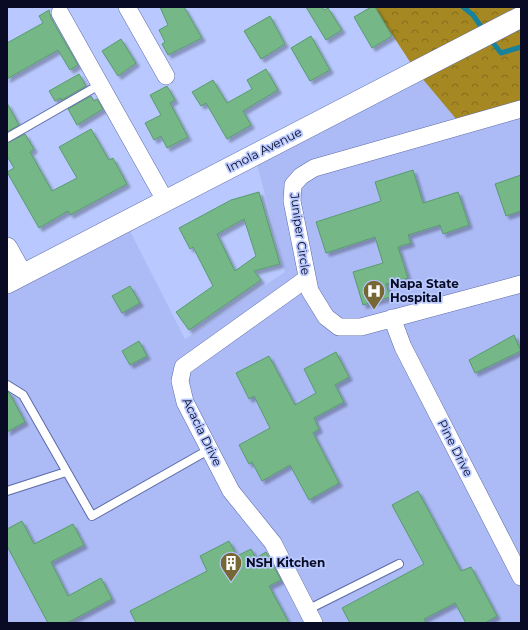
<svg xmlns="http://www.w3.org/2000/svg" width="528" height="630" font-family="Montserrat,sans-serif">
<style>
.built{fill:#acbbf6}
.forest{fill:url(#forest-crowns)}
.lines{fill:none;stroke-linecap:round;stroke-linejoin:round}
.stream{stroke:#17829b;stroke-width:5}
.building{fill:#74b787;stroke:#599b6d;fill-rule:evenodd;filter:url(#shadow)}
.service-casing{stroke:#5c6ba8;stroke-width:10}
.minor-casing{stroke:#5c6ba8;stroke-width:18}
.tertiary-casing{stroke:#5c6ba8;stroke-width:22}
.service{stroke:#fff;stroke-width:8}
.minor{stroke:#fff;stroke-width:17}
.tertiary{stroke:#fff;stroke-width:21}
.labels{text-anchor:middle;stroke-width:3.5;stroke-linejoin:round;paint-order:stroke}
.street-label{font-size:12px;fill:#080b23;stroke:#b9c9ff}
.poi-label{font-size:12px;font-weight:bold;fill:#080b23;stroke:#b9c9ff;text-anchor:start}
</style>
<defs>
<pattern id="forest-crowns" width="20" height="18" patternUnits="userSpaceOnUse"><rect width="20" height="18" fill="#a58822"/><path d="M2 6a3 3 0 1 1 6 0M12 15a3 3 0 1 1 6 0" fill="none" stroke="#846d1d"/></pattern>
<filter id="shadow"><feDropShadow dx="3.5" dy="3.5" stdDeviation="1" flood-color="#0004"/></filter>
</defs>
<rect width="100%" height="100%" fill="#b9c9ff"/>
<path class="built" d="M 521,17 L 521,623 L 7,623 L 7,283 L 129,229 L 185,339 L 285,272 L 257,164 Z"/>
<path class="forest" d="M 374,7 L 521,7 L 521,109 L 462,126 L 416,71 Z"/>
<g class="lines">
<path class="stream" d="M 463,7 L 473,15 L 484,31
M 490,39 L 501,53 L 521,47"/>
</g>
<path class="building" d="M 160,7 L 184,7 L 202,38 L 168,55 L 162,44 L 165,42 L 159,30 L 168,25 Z
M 306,7 L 322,7 L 324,10 L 328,8 L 342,30 L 326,40 Z
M 371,7 L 375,7 L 392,36 L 372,48 L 354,17 Z
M 49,10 L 51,18 L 78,65 L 70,70 L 58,50 L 7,79 L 7,43 L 43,23 L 39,16 Z
M 270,16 L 285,44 L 261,59 L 244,31 Z
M 311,36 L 330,70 L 310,81 L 291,48 Z
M 121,39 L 136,63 L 118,76 L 102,51 Z
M 266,69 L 278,90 L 243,111 L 251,125 L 227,139 L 206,103 L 201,106 L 192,92 L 213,80 L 227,103 L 252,89 L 247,80 Z
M 79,74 L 86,86 L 62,100 L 61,98 L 55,101 L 49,91 Z
M 167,86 L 175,100 L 170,103 L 188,137 L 167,148 L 161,136 L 154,140 L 145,123 L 161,115 L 150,95 Z
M 91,96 L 94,101 L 97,99 L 103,109 L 77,125 L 68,109 Z
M 7,103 L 19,125 L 7,132 Z
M 91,129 L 109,160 L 113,158 L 127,184 L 70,215 L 68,211 L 39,228 L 7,172 L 14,168 L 7,156 L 7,143 L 25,134 L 34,149 L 30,152 L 52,191 L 77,178 L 59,147 Z
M 413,170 L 423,203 L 458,192 L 469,225 L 443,234 L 440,225 L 408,235 L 411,243 L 398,247 L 408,278 L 386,284 L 390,297 L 363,305 L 353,272 L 383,263 L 375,237 L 326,253 L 316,222 L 381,201 L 375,182 Z
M 521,175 L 521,211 L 506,216 L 495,184 Z
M 259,192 L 280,264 L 254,271 L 261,280 L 189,330 L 176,312 L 213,286 L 193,247 L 190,249 L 179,228 L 231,200 ZM 244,219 L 256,256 L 235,271 L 217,234 Z
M 130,286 L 140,303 L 122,313 L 112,296 Z
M 514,335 L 521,351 L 475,373 L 469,360 Z
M 139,341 L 147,356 L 130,365 L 122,351 Z
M 336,352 L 349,377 L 335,385 L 344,402 L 314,418 L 319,429 L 313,433 L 339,483 L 309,500 L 290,465 L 262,481 L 252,462 L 249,464 L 239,445 L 270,428 L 254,396 L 249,399 L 236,373 L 269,356 L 295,405 L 316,393 L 304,369 Z
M 7,391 L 10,394 L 25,422 L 7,432 Z
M 418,491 L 461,571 L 471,567 L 497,616 L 485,623 L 466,623 L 455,603 L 424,619 L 426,623 L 350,623 L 342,608 L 424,564 L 392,505 Z
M 22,521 L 34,544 L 73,524 L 84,545 L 51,562 L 68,596 L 101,578 L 112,599 L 67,623 L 48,623 L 7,546 L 7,529 Z
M 229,541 L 237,556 L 251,549 L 256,558 L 266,552 L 281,580 L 269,586 L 289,623 L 136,623 L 130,611 L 207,571 L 200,556 Z"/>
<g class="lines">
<g class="service-casing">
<path id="service" d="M 7,138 L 101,84
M 7,385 L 23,395 L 92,516 L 210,449
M 7,491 L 66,472
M 307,610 L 399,564"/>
</g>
<g class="minor-casing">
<path id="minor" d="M 127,7 L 166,76
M 60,13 L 165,200
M 521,109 L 314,168 L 301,176 L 293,185 L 292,201 L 310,291 L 326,317 L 339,327 L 361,327 L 521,284
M 306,279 L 183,367 L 180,381 L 185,402 L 231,491 L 273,543 L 314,623
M 392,318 L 403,347 L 521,577"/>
</g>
<g class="tertiary-casing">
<path id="tertiary" d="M 7,248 L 22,275
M 7,283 L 521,17"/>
</g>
<use href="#service" class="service"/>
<use href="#minor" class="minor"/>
<use href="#tertiary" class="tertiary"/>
</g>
<defs>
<g id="hospital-pin" transform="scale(1.15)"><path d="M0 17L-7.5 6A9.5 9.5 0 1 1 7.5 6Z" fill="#776735" stroke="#b9c9ff"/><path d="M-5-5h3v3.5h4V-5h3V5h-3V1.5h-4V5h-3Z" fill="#fff"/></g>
<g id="building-pin" transform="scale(1.15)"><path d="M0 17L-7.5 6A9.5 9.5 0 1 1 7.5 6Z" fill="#776735" stroke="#b9c9ff"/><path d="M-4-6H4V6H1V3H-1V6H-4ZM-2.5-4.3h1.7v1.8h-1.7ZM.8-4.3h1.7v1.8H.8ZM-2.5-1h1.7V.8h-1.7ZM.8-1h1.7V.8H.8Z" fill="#fff"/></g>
</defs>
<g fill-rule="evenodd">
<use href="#hospital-pin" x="374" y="291"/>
<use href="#building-pin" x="231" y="563"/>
</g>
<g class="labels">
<g class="street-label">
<text transform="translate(264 150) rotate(-27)" y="4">Imola Avenue</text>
<text transform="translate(300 234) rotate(82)" y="4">Juniper Circle</text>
<text transform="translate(202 432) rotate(64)" y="4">Acacia Drive</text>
<text transform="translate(455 448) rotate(63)" y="4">Pine Drive</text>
</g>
<g class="poi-label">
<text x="390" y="288">Napa State<tspan x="390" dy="14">Hospital</tspan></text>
<text x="246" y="567">NSH Kitchen</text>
</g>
</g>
<rect width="528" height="630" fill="none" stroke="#080b23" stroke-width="16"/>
</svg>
